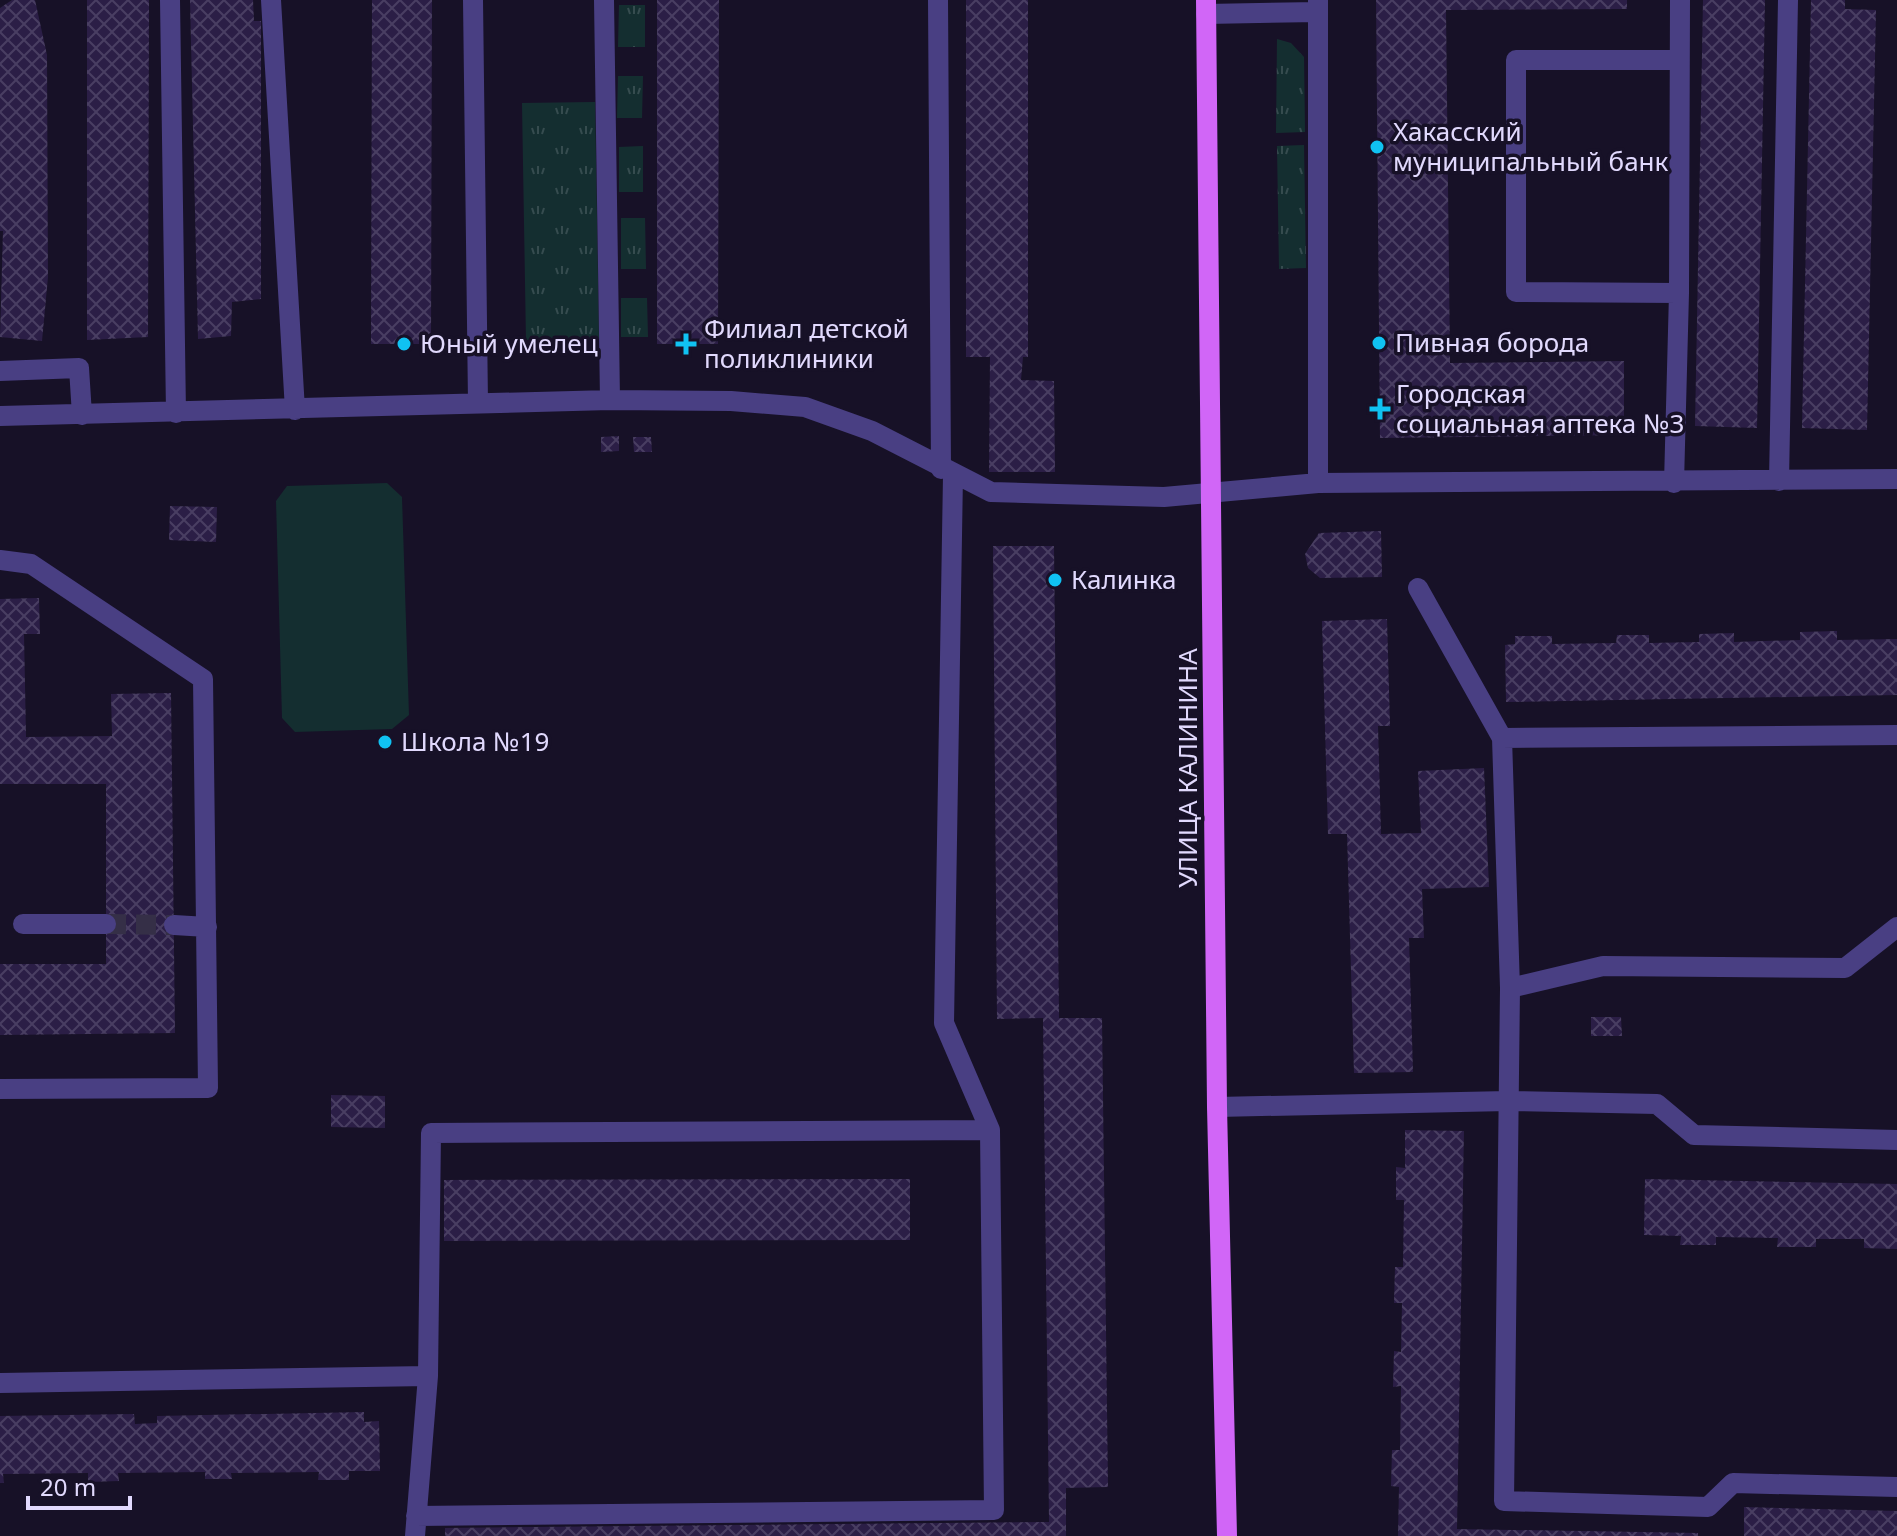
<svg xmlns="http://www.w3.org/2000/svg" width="1897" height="1536" font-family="'Noto Sans',sans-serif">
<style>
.grass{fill:url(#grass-tufts)}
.garden{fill:#142e30}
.building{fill:url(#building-cross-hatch)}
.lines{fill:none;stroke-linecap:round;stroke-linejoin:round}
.minor-tunnel{stroke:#352f47;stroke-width:20;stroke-dasharray:20 10;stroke-linecap:butt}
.minor{stroke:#493f83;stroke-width:20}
.major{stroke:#d166f7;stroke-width:20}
.poi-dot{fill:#10c2f2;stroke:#171127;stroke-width:3}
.labels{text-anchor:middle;stroke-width:7;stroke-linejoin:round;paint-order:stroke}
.poi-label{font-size:26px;fill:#e1d9fd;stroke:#171127;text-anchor:start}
.street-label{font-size:26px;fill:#e1d9fd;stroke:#171127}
</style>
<defs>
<pattern id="grass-tufts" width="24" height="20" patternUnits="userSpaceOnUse" patternTransform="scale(2)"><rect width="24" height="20" fill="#142e30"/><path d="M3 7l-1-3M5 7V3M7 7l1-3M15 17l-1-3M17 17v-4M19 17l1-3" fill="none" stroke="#364c4f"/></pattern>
<pattern id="building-cross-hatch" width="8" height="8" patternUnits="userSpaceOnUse" patternTransform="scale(2)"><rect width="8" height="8" fill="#2b1e46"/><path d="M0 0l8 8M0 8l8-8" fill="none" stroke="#493e62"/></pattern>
</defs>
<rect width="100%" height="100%" fill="#171127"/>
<path class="grass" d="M 619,5 L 645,5 L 645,47 L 618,47 Z
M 1277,39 L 1291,43 L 1304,57 L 1305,132 L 1276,133 Z
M 618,76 L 643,76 L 642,118 L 617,118 Z
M 595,102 L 599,339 L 526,340 L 522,103 Z
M 1304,145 L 1306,268 L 1279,269 L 1277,146 Z
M 643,146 L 643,192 L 619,192 L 619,147 Z
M 621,218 L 645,218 L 646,269 L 621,269 Z
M 621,298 L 647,298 L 648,337 L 621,337 Z"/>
<path class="garden" d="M 387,483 L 402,497 L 409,715 L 392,729 L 295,732 L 282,718 L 276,501 L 287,486 Z"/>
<path class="building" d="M 12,0 L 35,0 L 47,55 L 48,277 L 42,341 L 0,337 L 3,231 L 0,231 L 0,8 Z
M 87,0 L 149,0 L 148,337 L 87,340 Z
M 190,0 L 253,0 L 254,21 L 261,21 L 261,299 L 232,302 L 231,336 L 198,339 Z
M 372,0 L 432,0 L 431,344 L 371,344 Z
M 657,0 L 719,0 L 718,344 L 657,344 Z
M 966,0 L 1028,0 L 1028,357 L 1023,357 L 1021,380 L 1054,381 L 1055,472 L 989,472 L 990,357 L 966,357 Z
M 1376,0 L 1627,0 L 1627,9 L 1446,10 L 1450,363 L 1624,361 L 1624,435 L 1380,438 Z
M 1703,0 L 1765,0 L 1757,428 L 1695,426 Z
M 1811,0 L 1845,0 L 1845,9 L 1876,10 L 1867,430 L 1802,428 Z
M 619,436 L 619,451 L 601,452 L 601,437 Z
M 633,437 L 651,437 L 652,452 L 634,452 Z
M 170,506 L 217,507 L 216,542 L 169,540 Z
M 1381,531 L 1382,577 L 1320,578 L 1308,568 L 1305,554 L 1319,533 Z
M 993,546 L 1054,546 L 1059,1018 L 1102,1018 L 1108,1487 L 1066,1488 L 1066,1536 L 445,1536 L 445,1528 L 1049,1522 L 1043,1018 L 997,1019 Z
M 39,598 L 40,634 L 24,634 L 26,737 L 112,736 L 111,694 L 171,693 L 175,1033 L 0,1035 L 0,964 L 106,964 L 106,784 L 0,784 L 0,599 Z
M 1387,619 L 1390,726 L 1378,726 L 1381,834 L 1421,833 L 1418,771 L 1484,768 L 1489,887 L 1422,889 L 1424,938 L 1409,938 L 1413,1072 L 1354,1073 L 1347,834 L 1328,834 L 1322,621 Z
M 1837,631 L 1837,640 L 1897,639 L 1897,695 L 1506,702 L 1505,645 L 1515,644 L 1515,636 L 1552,636 L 1552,644 L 1616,643 L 1617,635 L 1649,635 L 1649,643 L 1699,642 L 1699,634 L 1734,633 L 1734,642 L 1800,640 L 1800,632 Z
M 1591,1017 L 1621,1017 L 1622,1036 L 1591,1036 Z
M 331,1095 L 385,1096 L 385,1128 L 331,1127 Z
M 1405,1130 L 1464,1131 L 1457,1529 L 1698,1533 L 1698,1536 L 1398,1536 L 1399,1487 L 1391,1486 L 1392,1450 L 1400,1450 L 1401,1386 L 1393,1387 L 1394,1351 L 1401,1352 L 1402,1303 L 1394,1303 L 1395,1267 L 1403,1267 L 1404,1200 L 1396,1200 L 1396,1167 L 1405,1168 Z
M 910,1179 L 910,1240 L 444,1241 L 444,1180 Z
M 1645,1179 L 1897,1184 L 1897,1249 L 1864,1248 L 1864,1239 L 1816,1239 L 1816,1247 L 1777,1247 L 1778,1238 L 1716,1237 L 1716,1245 L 1680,1245 L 1681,1236 L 1644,1235 Z
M 364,1412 L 364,1422 L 379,1421 L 380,1471 L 349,1471 L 349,1480 L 318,1480 L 319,1472 L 231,1473 L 232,1479 L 205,1479 L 205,1472 L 118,1473 L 119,1481 L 88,1482 L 88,1473 L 3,1474 L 4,1483 L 0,1483 L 0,1416 L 134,1414 L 135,1424 L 157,1423 L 157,1416 Z
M 1744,1507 L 1897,1511 L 1897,1536 L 1744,1536 Z"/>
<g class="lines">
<path class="minor-tunnel" d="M 106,924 L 174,925"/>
<path class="minor" d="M 170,0 L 176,413
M 271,0 L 295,410
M 473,0 L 478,403
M 604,0 L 610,400
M 938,0 L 941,469
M 1318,0 L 1318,483
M 1206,14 L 1318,12
M 1679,60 L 1516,60 L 1516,292 L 1679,293
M 0,371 L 79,368 L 82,415
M 0,416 L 610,400 L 731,401 L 805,407 L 872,431 L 991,492 L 1057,494 L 1164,497 L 1318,483 L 1897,479
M 1779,481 L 1788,0
M 1674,483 L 1679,293 L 1680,0
M 0,560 L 31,564 L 203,679 L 208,1088 L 0,1089
M 1418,588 L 1502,738 L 1510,988 L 1504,1501 L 1708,1507 L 1733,1483 L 1897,1487
M 1502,738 L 1897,735
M 23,924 L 106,924
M 174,925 L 207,927
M 1510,988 L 1603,966 L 1845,968 L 1897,927
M 1217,1107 L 1508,1101 L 1657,1104 L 1694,1135 L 1897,1140
M 0,1383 L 428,1376
M 416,1516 L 994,1510 L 990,1130 L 944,1023 L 953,475
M 415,1536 L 428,1376 L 431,1133 L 990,1130"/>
<path class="major" d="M 1206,0 L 1217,1107 L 1227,1536"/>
</g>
<g class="poi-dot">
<circle cx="1377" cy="147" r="8"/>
<circle cx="1379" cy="343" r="8"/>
<circle cx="404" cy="344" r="8"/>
<path d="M682 332h8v8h8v8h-8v8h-8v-8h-8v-8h8z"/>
<path d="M1376 397h8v8h8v8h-8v8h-8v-8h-8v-8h8z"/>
<circle cx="1055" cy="580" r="8"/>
<circle cx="385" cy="742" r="8"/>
</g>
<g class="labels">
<g class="poi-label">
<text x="1393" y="141">Хакасский<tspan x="1393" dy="30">муниципальный банк</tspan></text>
<text x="704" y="338">Филиал детской<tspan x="704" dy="30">поликлиники</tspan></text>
<text x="1395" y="352">Пивная борода</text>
<text x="420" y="353">Юный умелец</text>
<text x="1396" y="403">Городская<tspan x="1396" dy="30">социальная аптека №3</tspan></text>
<text x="1071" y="589">Калинка</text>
<text x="401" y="751">Школа №19</text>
</g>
<g class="street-label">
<text transform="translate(1188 768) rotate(-90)" y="9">УЛИЦА КАЛИНИНА</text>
</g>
</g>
<path d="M28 1496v12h102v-12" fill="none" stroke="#e1d9fd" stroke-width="4"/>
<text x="40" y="1496" font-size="24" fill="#e1d9fd" stroke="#171127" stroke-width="6" paint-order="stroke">20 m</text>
</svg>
